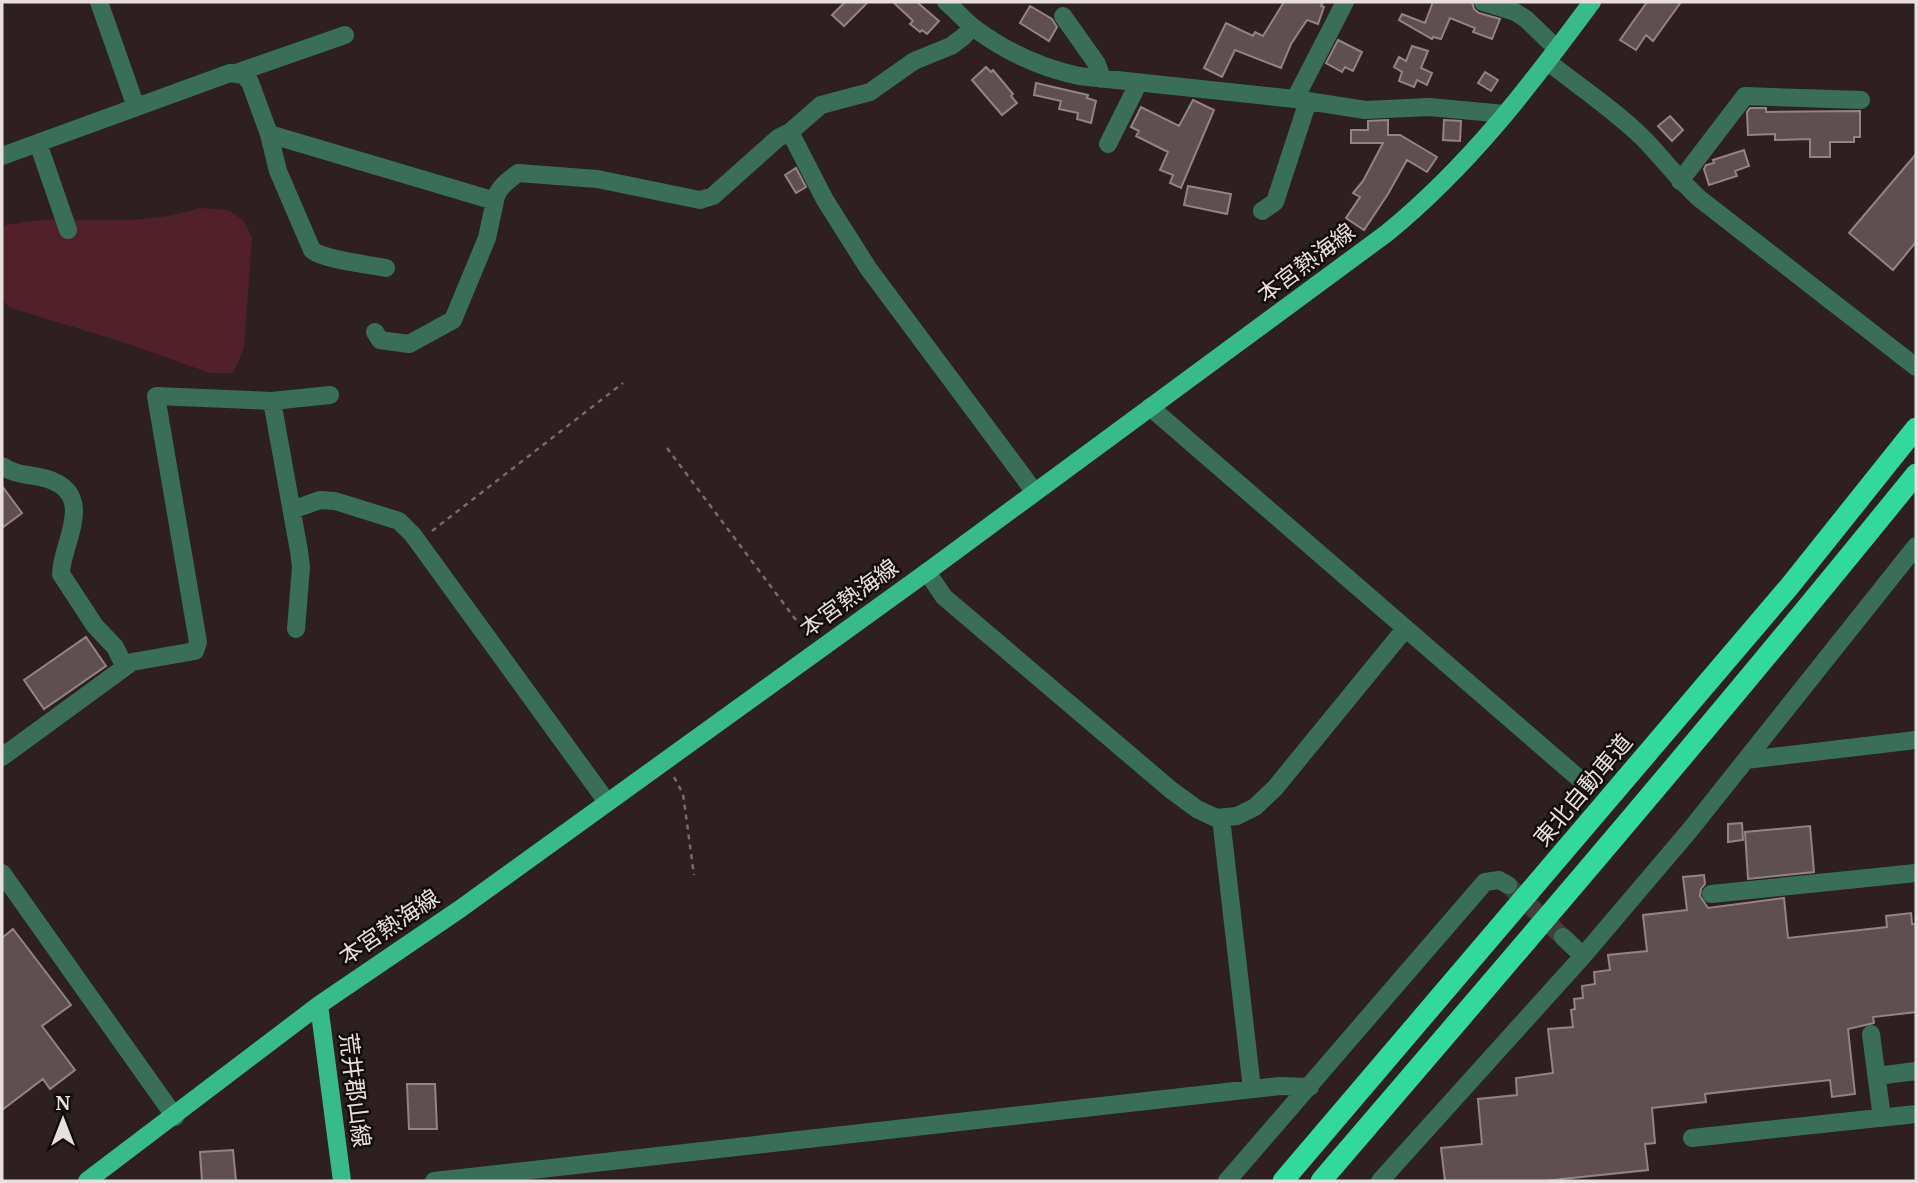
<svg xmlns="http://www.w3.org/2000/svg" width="1918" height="1183" font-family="'Noto Serif','Noto Sans JP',serif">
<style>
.green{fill:#51202a}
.building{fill:#5e4f51;stroke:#948284;stroke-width:2}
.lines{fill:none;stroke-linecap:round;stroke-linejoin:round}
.minor-tunnel{stroke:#4a3c3e;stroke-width:18;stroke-dasharray:18 9;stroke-linecap:butt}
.path{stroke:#776a6c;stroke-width:2.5;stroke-dasharray:5 5;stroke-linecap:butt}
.minor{stroke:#396f58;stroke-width:18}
.major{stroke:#39ba8a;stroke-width:18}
.highway{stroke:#32d89d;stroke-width:21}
.labels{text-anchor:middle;stroke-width:5;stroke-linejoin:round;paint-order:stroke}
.street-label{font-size:23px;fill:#e8dedf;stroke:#120c0d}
</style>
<rect width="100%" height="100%" fill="#2e2022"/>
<path class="green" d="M 200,208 L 229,210 L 244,221 L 252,238 L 244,348 L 233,373 L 210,373 L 126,343 L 11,308 L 2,300 L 2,231 L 5,225 C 19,223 34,220 48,220 C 101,219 148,225 200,208 Z"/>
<path class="building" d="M 845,2 L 868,2 L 844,26 L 832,15 Z
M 893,2 L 917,2 L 939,21 L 927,34 L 922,30 L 920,32 L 910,24 L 913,21 L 910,18 Z
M 1284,2 L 1323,2 L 1321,6 L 1324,7 L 1318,24 L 1307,20 L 1291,44 L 1281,68 L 1235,50 L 1222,77 L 1204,68 L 1226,23 L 1253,36 L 1255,32 L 1263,36 Z
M 1433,2 L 1472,2 L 1474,9 L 1479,13 L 1500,19 L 1492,39 L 1473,32 L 1475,28 L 1450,18 L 1441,39 L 1433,37 L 1432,39 L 1399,20 L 1402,14 L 1425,23 Z
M 1647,2 L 1681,2 L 1653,41 L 1646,35 L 1636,50 L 1620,40 Z
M 1030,6 L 1052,19 L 1057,27 L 1049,41 L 1020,23 Z
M 1338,40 L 1362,52 L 1353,71 L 1345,67 L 1342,72 L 1326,63 Z
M 1412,46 L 1428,51 L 1421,68 L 1432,73 L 1427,85 L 1417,80 L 1414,87 L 1399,81 L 1402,72 L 1394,67 L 1399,57 L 1406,61 Z
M 986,67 L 991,72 L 993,70 L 1013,94 L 1011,96 L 1017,103 L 1002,115 L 972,80 Z
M 1485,72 L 1498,80 L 1491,91 L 1478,83 Z
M 1036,83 L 1088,95 L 1087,98 L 1096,101 L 1091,123 L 1077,119 L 1078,113 L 1059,109 L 1061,101 L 1034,95 Z
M 1193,100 L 1214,110 L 1181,188 L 1170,183 L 1173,175 L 1160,170 L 1168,152 L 1136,136 L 1139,131 L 1131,127 L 1141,107 L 1179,126 Z
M 1750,108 L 1766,108 L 1766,112 L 1860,111 L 1860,137 L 1854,137 L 1854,142 L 1830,142 L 1830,157 L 1810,157 L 1810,139 L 1775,140 L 1775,134 L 1748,135 L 1747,112 Z
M 1670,116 L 1683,130 L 1672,141 L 1658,126 Z
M 1388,120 L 1388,135 L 1400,135 L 1437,157 L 1427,172 L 1407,160 L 1388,194 L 1364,230 L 1346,218 L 1360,197 L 1353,193 L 1363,181 L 1383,143 L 1351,143 L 1351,130 L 1368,130 L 1368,121 Z
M 1444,120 L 1461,121 L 1460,141 L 1443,140 Z
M 1744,150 L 1749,166 L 1735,171 L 1737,176 L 1709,185 L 1704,169 L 1706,165 L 1714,163 L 1713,160 Z
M 1916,154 L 1916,242 L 1893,270 L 1849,233 Z
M 796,168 L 806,187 L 796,193 L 785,175 Z
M 1188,186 L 1231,194 L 1227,214 L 1184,205 Z
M 2,486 L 22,513 L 2,528 Z
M 86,637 L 106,666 L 44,709 L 24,680 Z
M 1742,823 L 1743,840 L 1728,842 L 1728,824 Z
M 1810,826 L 1814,872 L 1748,879 L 1745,832 Z
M 1704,875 L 1705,884 L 1701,889 L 1700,896 L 1708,908 L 1784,898 L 1788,938 L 1887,927 L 1886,916 L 1911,913 L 1912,924 L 1916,924 L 1916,1012 L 1873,1017 L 1874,1023 L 1848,1029 L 1855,1094 L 1832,1097 L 1830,1080 L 1705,1094 L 1706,1102 L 1652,1108 L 1655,1143 L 1645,1144 L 1648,1170 L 1543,1181 L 1445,1181 L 1441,1148 L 1482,1144 L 1478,1099 L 1517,1095 L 1516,1078 L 1553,1073 L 1548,1029 L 1573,1027 L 1571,1010 L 1575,1009 L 1574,999 L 1583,998 L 1582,986 L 1595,984 L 1594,972 L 1610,970 L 1608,955 L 1647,951 L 1643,915 L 1687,910 L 1683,877 Z
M 13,929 L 71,1005 L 42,1026 L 75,1070 L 50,1089 L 43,1079 L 2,1110 L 2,938 Z
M 407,1084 L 435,1084 L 437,1129 L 409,1129 Z
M 233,1150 L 236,1181 L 202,1181 L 200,1152 Z"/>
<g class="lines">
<path class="minor-tunnel" d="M 1508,885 L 1563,937"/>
<path class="path" d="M 667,448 L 808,636
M 432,531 L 623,383
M 674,777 L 683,794 L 694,875"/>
<path class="minor" d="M 99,2 L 136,107
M 946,2 C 956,10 964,20 974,28 C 1005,51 1041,68 1079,76 L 1295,99 L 1365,110 L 1429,107 L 1505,114
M 1483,2 L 1515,12 L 1526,19 L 1557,49
M 1063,16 L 1097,64 L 1102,79
M 972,27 L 963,37 L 951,46 L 914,61 L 870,92 L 821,105 L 790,132 L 825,200 L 868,268 L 1034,491
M 1548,62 C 1580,87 1616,111 1645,140 C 1664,160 1680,181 1700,199 L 1916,367
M 236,73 L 345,35
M 1295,99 L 1345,2
M 269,134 L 495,201 C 496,189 509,180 518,173 L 597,179 L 700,200 L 713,196 L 778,138 L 790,132
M 38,143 L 68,230
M 1108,144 L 1138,84
M 2,156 L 230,73 L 243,75 L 250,82 L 269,134 L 278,171 L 312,250 C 324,260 367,264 386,268
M 1680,181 L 1745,96 L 1861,100
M 1262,211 L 1275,202 L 1308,101
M 375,332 L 380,340 L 409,344 L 453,320 L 487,238 L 495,201
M 272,401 L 299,551 L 301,567 L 296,629
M 1150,407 L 1583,782
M 2,466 C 18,477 36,474 53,481 C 95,499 61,545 61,574 L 95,626 L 115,647 L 125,667
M 292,510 L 320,500 L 335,501 L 399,521 L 413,535 L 607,802
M 927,572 L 944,597 L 1171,790 L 1197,809 L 1216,818 L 1237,816 L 1255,807 L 1275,788 L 1405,629
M 2,757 L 132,662 L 195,651 L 198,642 L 156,396 L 272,401 L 330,395
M 1746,760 L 1916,740
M 1221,818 L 1252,1089
M 2,873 L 175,1117
M 1711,894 L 1916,873
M 1563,937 L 1583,956
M 1871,1034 L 1882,1118
M 1877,1076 L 1916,1071
M 1692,1138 L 1916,1114
M 434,1181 L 1280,1086 L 1310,1087
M 1227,1181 L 1485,882 L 1499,880 L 1508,885
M 1380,1181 L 1583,956 L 1690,830 L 1916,546"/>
<path class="major" d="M 319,1005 L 342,1181
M 87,1181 L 319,1005 L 460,909 L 927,572 L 1387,233 C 1470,165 1529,87 1592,2"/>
<path class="highway" d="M 1283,1181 L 1789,587 L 1916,428
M 1321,1181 C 1522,947 1722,714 1916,474"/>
</g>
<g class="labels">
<g class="street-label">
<text transform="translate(1306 263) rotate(-37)" y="8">本宮熱海線</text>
<text transform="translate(849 598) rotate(-36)" y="8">本宮熱海線</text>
<text transform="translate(1583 790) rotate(-50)" y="8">東北自動車道</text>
<text transform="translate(389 927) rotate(-34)" y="8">本宮熱海線</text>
<text transform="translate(355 1090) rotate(83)" y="8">荒井郡山線</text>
</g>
</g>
<rect width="1918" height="1183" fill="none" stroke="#e8dedf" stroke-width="7"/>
<g transform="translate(63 1120)" stroke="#120c0d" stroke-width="5" paint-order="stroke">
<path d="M0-5L12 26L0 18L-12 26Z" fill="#e8dedf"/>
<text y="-10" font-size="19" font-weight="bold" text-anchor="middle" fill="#e8dedf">N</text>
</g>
</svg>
